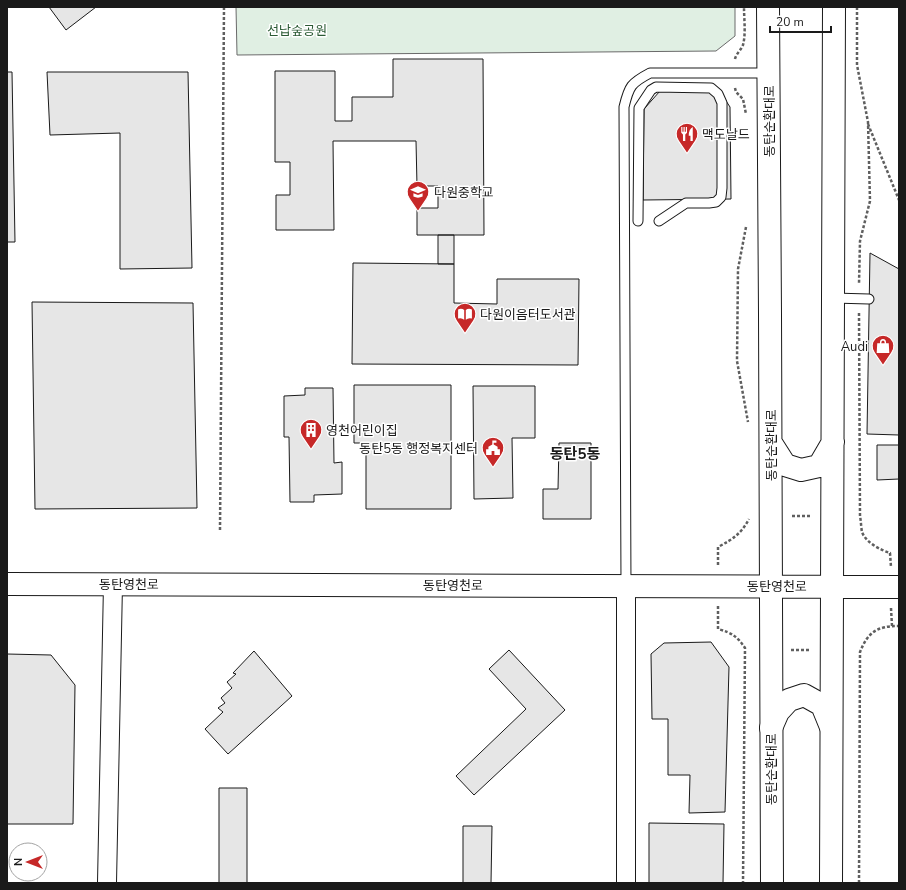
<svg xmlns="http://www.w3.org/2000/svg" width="906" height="890" font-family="'Nunito Sans','Noto Sans KR',sans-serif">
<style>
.green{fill:#e0efe3;stroke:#6a6a6a}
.building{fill:#e6e6e6;stroke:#1a1a1a}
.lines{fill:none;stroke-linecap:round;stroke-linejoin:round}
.service-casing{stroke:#1a1a1a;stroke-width:11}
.minor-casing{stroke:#1a1a1a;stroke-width:20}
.tertiary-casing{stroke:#1a1a1a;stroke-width:24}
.secondary-casing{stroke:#1a1a1a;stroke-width:24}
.path{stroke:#5f5f5f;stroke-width:2.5;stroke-dasharray:3 2;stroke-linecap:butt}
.service{stroke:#fff;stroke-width:9}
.minor{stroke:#fff;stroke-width:18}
.tertiary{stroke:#fff;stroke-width:22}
.secondary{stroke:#fff;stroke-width:22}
.labels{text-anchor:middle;stroke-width:3;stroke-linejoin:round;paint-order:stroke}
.park-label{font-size:13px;fill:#2b5a34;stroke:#fff}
.street-label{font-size:13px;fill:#1a1a1a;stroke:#fff}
.poi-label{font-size:13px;fill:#1a1a1a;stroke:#fff;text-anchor:start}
.quarter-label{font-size:15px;font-weight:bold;fill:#1a1a1a;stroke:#fff}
</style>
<rect width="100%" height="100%" fill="#fff"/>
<path class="green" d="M 236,7 L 735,7 L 735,36 L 716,51 L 237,55 Z"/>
<path class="building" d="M 49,7 L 96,7 L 66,30 Z
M 393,59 L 483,59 L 484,235 L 417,235 L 417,208 L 438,208 L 438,186 L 417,186 L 416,141 L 333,141 L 334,230 L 276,230 L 276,195 L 290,195 L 290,162 L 275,162 L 275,71 L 335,71 L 335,121 L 352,121 L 352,97 L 393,97 Z
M 7,72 L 12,72 L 15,242 L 7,242 Z
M 47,72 L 188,72 L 192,268 L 120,269 L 120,133 L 50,135 Z
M 719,90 L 730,107 L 731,199 L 643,200 L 644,109 L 660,91 Z
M 438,235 L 454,235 L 454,264 L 438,264 Z
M 870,253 L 899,269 L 899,435 L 867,434 Z
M 353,263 L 454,264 L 454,303 L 497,304 L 497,279 L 579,279 L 578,365 L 352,364 Z
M 32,302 L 193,303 L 197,508 L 35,509 Z
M 354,385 L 451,385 L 451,509 L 366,509 L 366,443 L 354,443 Z
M 473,386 L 535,386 L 535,438 L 512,438 L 513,498 L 474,499 Z
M 305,388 L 333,388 L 334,463 L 342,462 L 342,494 L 314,495 L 314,502 L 290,502 L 289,437 L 284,437 L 284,396 L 305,395 Z
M 559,443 L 591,443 L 591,519 L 543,519 L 543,489 L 558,489 Z
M 877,445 L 899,445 L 899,479 L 877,480 Z
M 711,642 L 729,667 L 725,812 L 689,813 L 690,775 L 668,775 L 668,719 L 652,719 L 651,654 L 664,643 Z
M 509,650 L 565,710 L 474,795 L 456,776 L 526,709 L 489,669 Z
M 254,651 L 292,696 L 228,754 L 205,729 L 223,712 L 218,708 L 225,703 L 221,698 L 232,688 L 227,682 L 236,674 L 233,673 Z
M 7,654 L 51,655 L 75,685 L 73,824 L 7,824 Z
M 219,788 L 247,788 L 247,883 L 219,883 Z
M 649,823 L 724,824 L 723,883 L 649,883 Z
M 463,826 L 492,826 L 491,883 L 463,883 Z"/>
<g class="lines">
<g class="service-casing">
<path id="service" d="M 638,221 L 639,108 L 651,90 L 656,87 L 711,88 L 718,94 L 722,103 L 722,188 L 721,197 L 716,202 L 709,203 L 686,203 L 659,221
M 833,298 L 869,299
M 626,586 L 624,107 C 629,86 631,83 650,73 L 769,73"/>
</g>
<g class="minor-casing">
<path id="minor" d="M 107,883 L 113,584
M 626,883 L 626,586"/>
</g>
<g class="tertiary-casing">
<path id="tertiary" d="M 768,7 L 770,314 L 772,883
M 771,443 L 785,465 L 801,470 L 819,466 L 833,442
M 7,584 L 899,587
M 831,883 L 834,7"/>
</g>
<g class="secondary-casing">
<path id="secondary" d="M 771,728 L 778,712 L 789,700 L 804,695 L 822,705 L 831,727"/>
</g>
<path class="path" d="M 857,7 L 857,65 L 868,122 L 870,201 L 860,241 L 859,284
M 735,59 C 736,54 741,50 743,45 C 746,34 744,19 744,7
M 735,88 L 736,92 L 743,99 L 746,114
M 868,124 L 899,200
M 746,227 L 738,269 L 737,361 L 748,422
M 859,313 L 860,516 C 861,521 861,527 862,532 C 866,543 881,550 890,553 L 891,567
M 792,516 L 811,516
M 220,530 L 224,7
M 718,565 L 718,547 C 733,539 741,534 749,519
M 718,606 L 718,629 C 732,633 737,636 745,648 L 743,883
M 891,608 L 892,626
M 791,650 L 810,650
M 859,883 L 860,652 C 868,632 877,626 899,626"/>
<use href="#service" class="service"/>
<use href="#minor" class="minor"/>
<use href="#tertiary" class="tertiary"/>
<use href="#secondary" class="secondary"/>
</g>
<defs>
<g id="restaurant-pin" transform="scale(1.15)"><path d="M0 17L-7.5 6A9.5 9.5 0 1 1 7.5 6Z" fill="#c62828" stroke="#fff"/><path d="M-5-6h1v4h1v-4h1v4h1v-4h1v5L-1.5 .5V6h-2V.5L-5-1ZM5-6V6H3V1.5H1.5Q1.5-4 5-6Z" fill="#fff"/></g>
<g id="school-pin" transform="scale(1.15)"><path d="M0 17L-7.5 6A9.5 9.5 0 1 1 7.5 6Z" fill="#c62828" stroke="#fff"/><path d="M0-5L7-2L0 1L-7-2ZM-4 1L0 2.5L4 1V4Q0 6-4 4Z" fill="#fff"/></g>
<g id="library-pin" transform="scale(1.15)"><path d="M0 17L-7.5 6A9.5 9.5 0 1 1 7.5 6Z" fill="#c62828" stroke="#fff"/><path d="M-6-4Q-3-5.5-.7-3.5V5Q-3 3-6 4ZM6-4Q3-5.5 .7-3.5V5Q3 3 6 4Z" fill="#fff"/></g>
<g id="shop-pin" transform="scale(1.15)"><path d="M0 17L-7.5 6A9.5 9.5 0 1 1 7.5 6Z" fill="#c62828" stroke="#fff"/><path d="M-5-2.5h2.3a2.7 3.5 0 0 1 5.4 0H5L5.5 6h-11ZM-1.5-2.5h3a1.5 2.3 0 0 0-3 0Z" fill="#fff"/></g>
<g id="building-pin" transform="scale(1.15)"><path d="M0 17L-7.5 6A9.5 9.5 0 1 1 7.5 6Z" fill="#c62828" stroke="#fff"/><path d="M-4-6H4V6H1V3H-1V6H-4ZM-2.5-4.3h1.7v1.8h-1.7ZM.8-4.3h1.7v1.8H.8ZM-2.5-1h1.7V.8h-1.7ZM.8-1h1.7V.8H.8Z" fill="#fff"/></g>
<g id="civic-pin" transform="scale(1.15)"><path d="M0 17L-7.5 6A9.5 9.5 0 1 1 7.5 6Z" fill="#c62828" stroke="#fff"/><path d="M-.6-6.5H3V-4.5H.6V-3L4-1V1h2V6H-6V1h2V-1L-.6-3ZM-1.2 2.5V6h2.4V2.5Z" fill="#fff"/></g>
</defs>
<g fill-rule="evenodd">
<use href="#restaurant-pin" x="687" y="134"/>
<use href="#school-pin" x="418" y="192"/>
<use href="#library-pin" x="465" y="314"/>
<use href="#shop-pin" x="883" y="346"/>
<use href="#building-pin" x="311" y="430"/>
<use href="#civic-pin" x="493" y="448"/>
</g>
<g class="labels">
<g class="park-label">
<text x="297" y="35">선납숲공원</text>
</g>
<g class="street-label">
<text transform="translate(769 121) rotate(-90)" y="5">동탄순환대로</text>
<text transform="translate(771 445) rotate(-90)" y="5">동탄순환대로</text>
<text x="129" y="589">동탄영천로</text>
<text x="453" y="590">동탄영천로</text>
<text x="777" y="591">동탄영천로</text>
<text transform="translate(771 769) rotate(-90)" y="5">동탄순환대로</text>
</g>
<g class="poi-label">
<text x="702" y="139">맥도날드</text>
<text x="434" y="197">다원중학교</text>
<text x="480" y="319">다원이음터도서관</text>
<text x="868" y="351" text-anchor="end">Audi</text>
<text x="326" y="435">영천어린이집</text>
<text x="478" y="453" text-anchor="end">동탄5동 행정복지센터</text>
</g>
<g class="quarter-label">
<text x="575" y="459">동탄5동</text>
</g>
</g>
<rect width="906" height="890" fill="none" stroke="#1a1a1a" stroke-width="16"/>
<g transform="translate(28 862) rotate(270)"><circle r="19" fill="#ffffff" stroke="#a3a3a3"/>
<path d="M0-3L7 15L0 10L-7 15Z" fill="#c62828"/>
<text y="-6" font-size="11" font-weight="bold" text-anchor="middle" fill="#1a1a1a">N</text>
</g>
<path d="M770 26v6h61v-6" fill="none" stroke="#1a1a1a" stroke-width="2"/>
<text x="776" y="26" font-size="12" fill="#1a1a1a" stroke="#ffffff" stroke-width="3" paint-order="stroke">20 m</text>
</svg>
